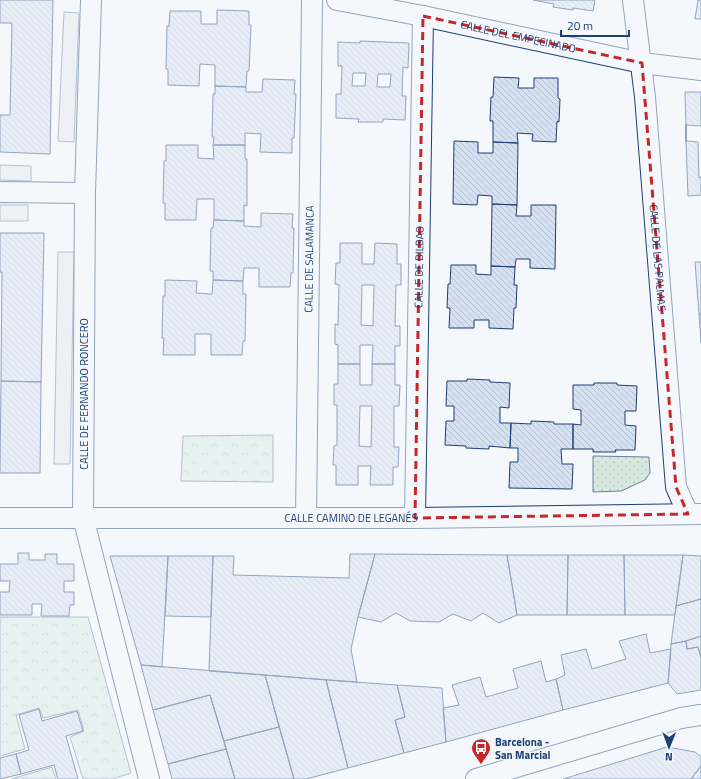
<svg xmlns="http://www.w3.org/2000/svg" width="701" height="779" font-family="'Titillium Web',sans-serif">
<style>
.park{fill:url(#park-crowns);stroke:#687fa3}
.garden{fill:url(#garden-dots);stroke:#687fa3}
.parking{fill:#e3e8f0;stroke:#687fa3}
.building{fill:url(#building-back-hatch);stroke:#1d3f73;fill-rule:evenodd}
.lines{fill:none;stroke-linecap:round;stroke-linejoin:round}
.street-casing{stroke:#1d3f73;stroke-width:22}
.street{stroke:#f4f7fb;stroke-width:20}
.wall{stroke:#1d3f73;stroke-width:2}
.marked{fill:none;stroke:#c62828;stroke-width:3;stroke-dasharray:8 5;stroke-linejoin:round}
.labels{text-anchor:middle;stroke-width:3;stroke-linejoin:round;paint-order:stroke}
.street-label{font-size:11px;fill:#1d3f73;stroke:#f4f7fb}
.poi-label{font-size:11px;font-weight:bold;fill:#1d3f73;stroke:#f4f7fb;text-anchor:start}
</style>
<defs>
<pattern id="park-crowns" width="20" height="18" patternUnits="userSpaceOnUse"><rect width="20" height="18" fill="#d7e8df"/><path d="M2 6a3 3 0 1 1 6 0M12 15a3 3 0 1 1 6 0" fill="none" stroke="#b8c8c3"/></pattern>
<pattern id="garden-dots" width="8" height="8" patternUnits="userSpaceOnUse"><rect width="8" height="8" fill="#d7e8df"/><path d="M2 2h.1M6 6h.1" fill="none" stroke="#b8c8c3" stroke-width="1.8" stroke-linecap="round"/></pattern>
<pattern id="building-back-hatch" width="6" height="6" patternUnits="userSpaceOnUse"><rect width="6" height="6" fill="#d5e0f0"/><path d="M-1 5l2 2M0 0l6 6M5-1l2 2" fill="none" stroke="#b6c1d1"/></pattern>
</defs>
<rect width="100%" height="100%" fill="#f4f7fb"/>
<path class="park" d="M 273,435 L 273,482 L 181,481 L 183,436 Z
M 0,617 L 88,617 L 131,773 L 112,779 L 83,779 L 70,737 L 84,731 L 78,710 L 43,718 L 39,708 L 16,715 L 25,749 L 0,756 Z
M 52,767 L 56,779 L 11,779 Z"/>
<path class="garden" d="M 593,456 L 649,457 L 650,473 L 645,480 L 621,491 L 593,492 Z"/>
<path class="parking" d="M 64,12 L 79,13 L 74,142 L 58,141 Z
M 0,165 L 31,166 L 31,181 L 0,180 Z
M 0,205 L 28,205 L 28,221 L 0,221 Z
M 58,252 L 74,252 L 70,464 L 54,464 Z"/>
<path class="building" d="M 0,0 L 53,0 L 50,154 L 0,152 L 0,115 L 10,115 L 12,23 L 0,23 Z
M 533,0 L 595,0 L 593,11 L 573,8 L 573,10 L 553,7 L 554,4 Z
M 698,0 L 701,0 L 701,19 L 695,19 Z
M 217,10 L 249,11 L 249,25 L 251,25 L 249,71 L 247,71 L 246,87 L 215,86 L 215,65 L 200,64 L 199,86 L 168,85 L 168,69 L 166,69 L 167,26 L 169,26 L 170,11 L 201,11 L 201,24 L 217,24 Z
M 360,41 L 409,43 L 408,68 L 403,67 L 402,96 L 406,96 L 405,120 L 383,119 L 383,122 L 358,122 L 359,119 L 336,118 L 336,94 L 341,94 L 342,66 L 338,66 L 338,42 L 360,43 ZM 353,73 L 366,73 L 365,86 L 352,86 ZM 378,74 L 391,74 L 390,87 L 377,87 Z
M 494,77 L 519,78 L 518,88 L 534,88 L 534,78 L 558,78 L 558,98 L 560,99 L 559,122 L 557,121 L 556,142 L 532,141 L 533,134 L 517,133 L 518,143 L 493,142 L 493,121 L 490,121 L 491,97 L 493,97 Z
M 263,79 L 295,80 L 294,94 L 296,94 L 294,138 L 292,138 L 292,153 L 260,152 L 261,134 L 245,133 L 245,145 L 213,145 L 214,137 L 212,137 L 213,94 L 215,94 L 215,86 L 246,87 L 246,92 L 262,92 Z
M 685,92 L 701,92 L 701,126 L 686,125 Z
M 454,141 L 478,142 L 478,153 L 493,153 L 493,142 L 518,143 L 517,205 L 492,204 L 492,196 L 478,195 L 477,205 L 453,204 Z
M 686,141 L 698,142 L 699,178 L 701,177 L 701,195 L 688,196 Z
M 166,145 L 198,145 L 198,158 L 214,159 L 213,145 L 245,145 L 245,159 L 247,159 L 247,206 L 244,205 L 244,221 L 214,220 L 214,199 L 197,199 L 196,220 L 165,220 L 165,203 L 163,203 L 164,161 L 166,161 Z
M 492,204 L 517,205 L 516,216 L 531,216 L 531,205 L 556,205 L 555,269 L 530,268 L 530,259 L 516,259 L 515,267 L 491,266 Z
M 261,213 L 293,214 L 292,228 L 294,228 L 293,273 L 291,273 L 290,287 L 259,287 L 259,268 L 244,268 L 243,281 L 213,280 L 213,271 L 210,271 L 211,228 L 213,228 L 214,220 L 244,221 L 244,226 L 261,227 Z
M 0,233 L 44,233 L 41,382 L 1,381 L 2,272 L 0,272 Z
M 340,243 L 362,243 L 362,264 L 374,264 L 375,243 L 397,244 L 397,264 L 401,264 L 401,285 L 396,285 L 395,326 L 400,326 L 400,346 L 395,346 L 395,364 L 372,364 L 373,345 L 360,345 L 360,364 L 338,364 L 338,345 L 335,344 L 335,324 L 338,325 L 339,285 L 335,284 L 336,263 L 340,263 ZM 362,285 L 374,285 L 373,326 L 361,325 Z
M 695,262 L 701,262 L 701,314 L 699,314 Z
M 451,265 L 476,265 L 476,274 L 491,275 L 491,266 L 515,267 L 514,285 L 517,285 L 516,308 L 514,308 L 513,329 L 489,328 L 489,320 L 474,320 L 474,328 L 449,328 L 450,308 L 447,308 L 448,284 L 450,284 Z
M 165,280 L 197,281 L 196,293 L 212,294 L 213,280 L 243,281 L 243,294 L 246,294 L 245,341 L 243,341 L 242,355 L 211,355 L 211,334 L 195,334 L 195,355 L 163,355 L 164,338 L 162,338 L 163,296 L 165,296 Z
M 699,314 L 701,314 L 701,343 Z
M 338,364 L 360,364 L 360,385 L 372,385 L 372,364 L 395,364 L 395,385 L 400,385 L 399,406 L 394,406 L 394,447 L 399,447 L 398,467 L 393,467 L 393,485 L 370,485 L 371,466 L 358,466 L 358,485 L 336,485 L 336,465 L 333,465 L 334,446 L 337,445 L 337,405 L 334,405 L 334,384 L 338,384 ZM 360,406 L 372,406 L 371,447 L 359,446 Z
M 467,379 L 490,380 L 490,382 L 510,383 L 509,408 L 500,407 L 500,423 L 511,423 L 510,448 L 489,446 L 489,449 L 466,448 L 466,446 L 445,445 L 446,421 L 454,421 L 454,406 L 446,406 L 447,381 L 467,381 Z
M 1,381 L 41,382 L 40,473 L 0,473 Z
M 594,383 L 617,383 L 617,385 L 637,386 L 636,411 L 625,411 L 625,425 L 636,426 L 635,450 L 615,450 L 616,452 L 593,452 L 593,449 L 573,449 L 573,424 L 581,425 L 581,410 L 573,409 L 573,385 L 594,385 Z
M 531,421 L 554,422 L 554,424 L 573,424 L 573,449 L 561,449 L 562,464 L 573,464 L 572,489 L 509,488 L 510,462 L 518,462 L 518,448 L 510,448 L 511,423 L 531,424 Z
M 18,553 L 29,553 L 29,560 L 45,560 L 45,554 L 57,554 L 57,564 L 74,564 L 74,581 L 64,581 L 64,592 L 74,592 L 74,605 L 70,605 L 69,616 L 41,616 L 42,604 L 32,604 L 32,615 L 0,615 L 0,592 L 9,592 L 10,581 L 0,581 L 0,564 L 18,564 Z
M 350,554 L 375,554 L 358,617 L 351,649 L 357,682 L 209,671 L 213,556 L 234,556 L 233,575 L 349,578 Z
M 375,554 L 507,555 L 517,615 L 499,623 L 483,613 L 471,621 L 453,614 L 439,622 L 410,621 L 396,613 L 381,622 L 358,617 Z
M 507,555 L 568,555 L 567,615 L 517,615 Z
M 568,555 L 624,555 L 625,615 L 567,615 Z
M 624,555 L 683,555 L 675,615 L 625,615 Z
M 683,555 L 701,556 L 701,599 L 676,606 Z
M 110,556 L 168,556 L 162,667 L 141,665 Z
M 168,556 L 213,556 L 211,617 L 165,616 Z
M 701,599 L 701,636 L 686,641 L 671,644 L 676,606 Z
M 646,634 L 650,653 L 671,649 L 668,683 L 563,710 L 556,679 L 565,675 L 561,655 L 586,649 L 592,669 L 626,659 L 619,641 Z
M 701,636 L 701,657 L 698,647 L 687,649 L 686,641 Z
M 686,641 L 687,649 L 698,647 L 701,657 L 701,690 L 677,694 L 668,683 L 671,644 Z
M 541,661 L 546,682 L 556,679 L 563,710 L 446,742 L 443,708 L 459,705 L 452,685 L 480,677 L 486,697 L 518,688 L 513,669 Z
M 141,665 L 265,675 L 279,727 L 224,741 L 210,695 L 153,710 Z
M 265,675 L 326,680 L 348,768 L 306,779 L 294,779 Z
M 326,680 L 397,685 L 405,717 L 395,720 L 404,753 L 348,768 Z
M 397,685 L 442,688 L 446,742 L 404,753 L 395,720 L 405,717 Z
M 210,695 L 226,749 L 168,764 L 153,710 Z
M 39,709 L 42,721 L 77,711 L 83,731 L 66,736 L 78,779 L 58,779 L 54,765 L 21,774 L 16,754 L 29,750 L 19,715 Z
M 279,727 L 294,779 L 235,779 L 224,741 Z
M 667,747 L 695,752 L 701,757 L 701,766 L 691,779 L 563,779 Z
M 226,749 L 235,779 L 172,779 L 168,764 Z
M 16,754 L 21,774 L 0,779 L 0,758 Z
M 701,766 L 701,779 L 691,779 Z"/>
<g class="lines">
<g class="street-casing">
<g id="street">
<path d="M 91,0 L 85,193 L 83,517 L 149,779"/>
<path id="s1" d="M 337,0 L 423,16 L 642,63 L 701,70"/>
<path id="s2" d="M 633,0 L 645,97 L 676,487 L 688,514"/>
<path d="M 0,192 L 85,193"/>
<path id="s3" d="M 0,518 L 415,518 L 701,514"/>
<path id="s4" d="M 306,518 L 312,0"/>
<path id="s5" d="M 415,518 L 423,16"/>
<path d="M 476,779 L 681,718 L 701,715"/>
</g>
</g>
<use href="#street" class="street"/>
<path class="wall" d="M 686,125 L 686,141"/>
</g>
<path d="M0 0H701V779H0ZM 423,16 L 642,63 L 676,487 L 688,514 L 415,518 Z" fill="#f4f7fb" fill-opacity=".55" fill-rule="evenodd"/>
<path class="marked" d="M 423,16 L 642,63 L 676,487 L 688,514 L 415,518 Z"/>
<defs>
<g id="bus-pin" transform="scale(1)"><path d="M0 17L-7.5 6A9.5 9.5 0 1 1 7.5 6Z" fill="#c62828" stroke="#f4f7fb"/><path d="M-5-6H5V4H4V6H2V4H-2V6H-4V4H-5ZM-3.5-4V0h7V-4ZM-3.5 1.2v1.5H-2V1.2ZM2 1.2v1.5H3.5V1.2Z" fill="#fff"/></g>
</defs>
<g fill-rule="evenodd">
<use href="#bus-pin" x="481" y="748"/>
</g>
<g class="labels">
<g class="street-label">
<text dy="4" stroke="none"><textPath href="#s1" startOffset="185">CALLE DEL EMPECINADO</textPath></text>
<text dy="4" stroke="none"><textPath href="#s2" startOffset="259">CALLE DE LAS PALMAS</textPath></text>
<text dy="4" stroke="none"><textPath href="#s4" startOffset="259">CALLE DE SALAMANCA</textPath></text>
<text dy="4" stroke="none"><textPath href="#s5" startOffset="251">CALLE DE BILBAO</textPath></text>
<text transform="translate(84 394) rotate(-90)" y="4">CALLE DE FERNANDO RONCERO</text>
<text dy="4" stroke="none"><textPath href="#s3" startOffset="351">CALLE CAMINO DE LEGANÉS</textPath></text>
</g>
<g class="poi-label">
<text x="495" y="746">Barcelona -<tspan x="495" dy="13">San Marcial</tspan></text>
</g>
</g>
<g transform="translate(669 747) rotate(181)" stroke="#f4f7fb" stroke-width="3" paint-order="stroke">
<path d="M0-3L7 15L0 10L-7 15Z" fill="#1d3f73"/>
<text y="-6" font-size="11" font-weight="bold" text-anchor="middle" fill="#1d3f73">N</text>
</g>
<path d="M561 30v6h68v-6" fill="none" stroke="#1d3f73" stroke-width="2"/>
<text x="567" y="30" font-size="12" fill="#1d3f73" stroke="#f4f7fb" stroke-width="3" paint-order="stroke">20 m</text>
</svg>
